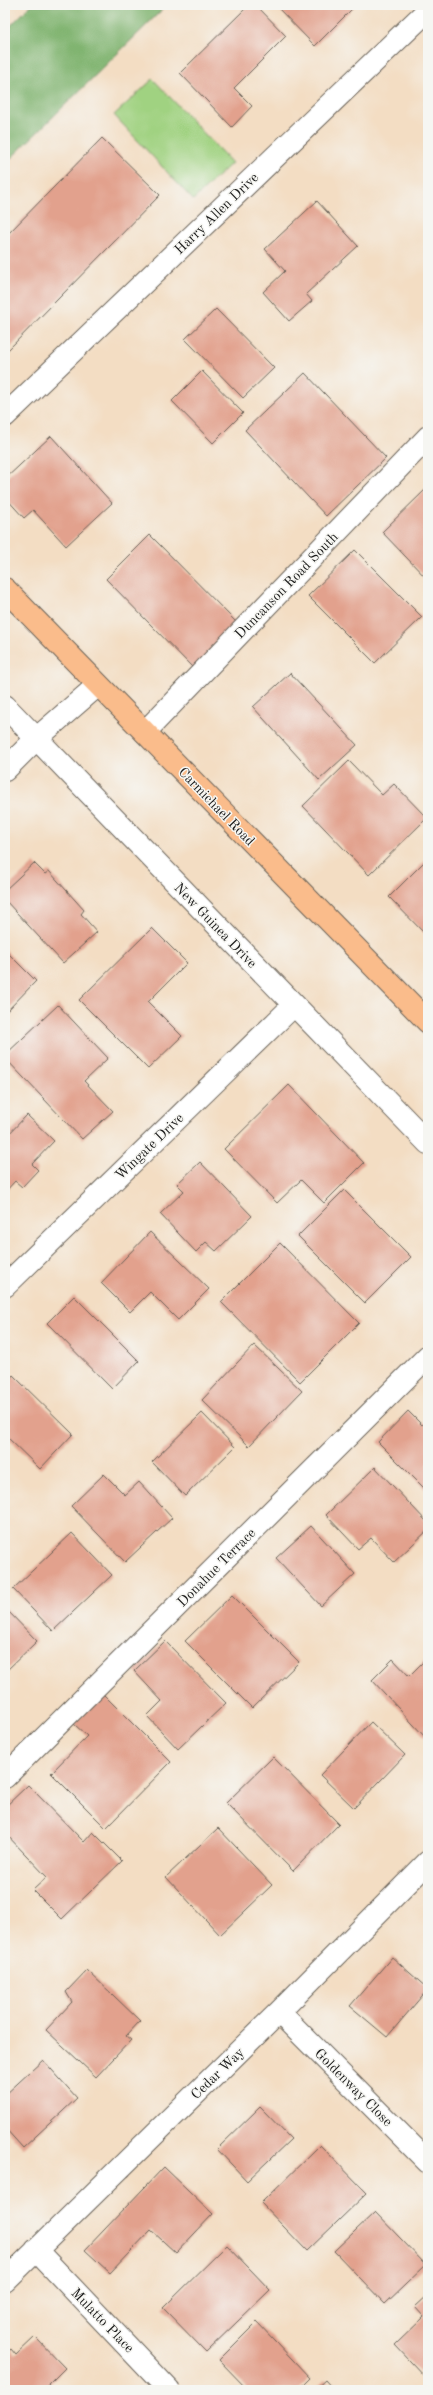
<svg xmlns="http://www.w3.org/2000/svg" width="433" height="2395" font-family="'Old Standard TT',serif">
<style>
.green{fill:#a0d281;stroke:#5e774e}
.forest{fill:#80b46f;stroke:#4e6846}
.building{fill:#e2a18d}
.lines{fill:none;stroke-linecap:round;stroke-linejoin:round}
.street-casing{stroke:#676056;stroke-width:24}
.primary-casing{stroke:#676056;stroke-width:24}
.street{stroke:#fff;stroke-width:22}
.primary{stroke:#fabc8b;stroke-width:22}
.labels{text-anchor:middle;stroke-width:3;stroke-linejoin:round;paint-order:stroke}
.street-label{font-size:14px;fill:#1c1c1c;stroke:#f6f6f2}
</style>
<rect width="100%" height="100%" fill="#f6f6f2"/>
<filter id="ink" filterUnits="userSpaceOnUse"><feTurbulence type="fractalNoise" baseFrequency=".025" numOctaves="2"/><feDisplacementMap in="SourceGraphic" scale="8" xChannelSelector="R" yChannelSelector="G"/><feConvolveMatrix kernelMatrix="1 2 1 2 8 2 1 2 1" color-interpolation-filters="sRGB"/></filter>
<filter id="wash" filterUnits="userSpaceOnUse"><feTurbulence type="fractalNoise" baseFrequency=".012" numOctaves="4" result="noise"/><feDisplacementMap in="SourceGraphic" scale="16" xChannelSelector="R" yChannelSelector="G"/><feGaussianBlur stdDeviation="0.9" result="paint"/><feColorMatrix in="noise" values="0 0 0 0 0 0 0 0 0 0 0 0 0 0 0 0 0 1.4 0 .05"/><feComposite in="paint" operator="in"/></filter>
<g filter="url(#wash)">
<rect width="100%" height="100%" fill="#f3ddc3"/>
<path class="green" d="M 153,79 L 232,163 L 193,200 L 114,115 Z"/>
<path class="forest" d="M 31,5 L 167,5 L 5,164 L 5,31 Z"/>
<g id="blocks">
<path class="building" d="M 249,5 L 256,5 L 286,36 L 234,88 L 252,106 L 232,127 L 180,73 Z
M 275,5 L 356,5 L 315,46 Z
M 102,138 L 160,195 L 7,351 L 5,349 L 5,237 Z
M 317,201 L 358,246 L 306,294 L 312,301 L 289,321 L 263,292 L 285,271 L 265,249 Z
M 216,309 L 274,368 L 243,398 L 185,339 Z
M 202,371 L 243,413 L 213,443 L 172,401 Z
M 305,373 L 386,458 L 326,516 L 245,430 Z
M 51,436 L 112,503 L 66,546 L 33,510 L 24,518 L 5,497 L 5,479 Z
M 428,487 L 428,580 L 382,532 Z
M 150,535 L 240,626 L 195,670 L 106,579 Z
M 355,550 L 422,617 L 375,663 L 308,596 Z
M 290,673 L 357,745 L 319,780 L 253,707 Z
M 349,761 L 382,795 L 394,784 L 427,818 L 369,875 L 303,806 Z
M 428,858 L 428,937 L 389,897 Z
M 34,863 L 45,874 L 49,871 L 84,910 L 81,914 L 97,932 L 63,963 L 5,900 L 5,890 Z
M 152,928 L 187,963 L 148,1002 L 182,1036 L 148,1069 L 79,1000 Z
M 5,950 L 36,981 L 5,1013 Z
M 58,1005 L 108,1058 L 84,1081 L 113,1111 L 82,1139 L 5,1058 L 5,1055 Z
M 289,1085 L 364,1163 L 324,1203 L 301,1180 L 277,1203 L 224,1149 Z
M 27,1115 L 54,1141 L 32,1164 L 38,1170 L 22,1187 L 15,1181 L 5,1192 L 5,1138 Z
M 200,1162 L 252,1216 L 216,1251 L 206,1242 L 196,1252 L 160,1214 L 184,1191 L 177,1184 Z
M 344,1190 L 411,1257 L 365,1303 L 298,1236 Z
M 150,1232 L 209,1289 L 178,1320 L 150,1292 L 130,1312 L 101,1283 Z
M 280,1243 L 359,1323 L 300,1382 L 221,1302 Z
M 74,1296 L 139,1361 L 112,1389 L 47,1323 Z
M 254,1345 L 302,1391 L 249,1446 L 202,1400 Z
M 13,1375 L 73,1434 L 40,1469 L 5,1435 L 5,1384 Z
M 408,1411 L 422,1425 L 428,1419 L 428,1492 L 378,1442 Z
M 202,1413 L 235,1447 L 185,1496 L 152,1462 Z
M 375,1467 L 428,1523 L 428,1530 L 394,1562 L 371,1538 L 358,1549 L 326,1515 Z
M 104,1474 L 125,1495 L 139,1482 L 172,1518 L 125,1562 L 71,1506 Z
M 311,1526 L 355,1574 L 321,1606 L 276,1558 Z
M 72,1533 L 112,1575 L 53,1631 L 13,1589 Z
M 232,1595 L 299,1662 L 252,1708 L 185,1641 Z
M 5,1608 L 37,1641 L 5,1672 Z
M 165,1641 L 226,1703 L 178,1749 L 147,1716 L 162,1701 L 134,1671 Z
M 393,1659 L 409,1676 L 425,1660 L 428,1663 L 428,1736 L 426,1738 L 372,1680 Z
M 103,1694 L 171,1762 L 106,1828 L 51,1773 L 87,1736 L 74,1724 Z
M 371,1722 L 405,1755 L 354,1808 L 320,1775 Z
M 273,1757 L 339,1824 L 293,1871 L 226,1803 Z
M 28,1785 L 84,1842 L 93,1832 L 122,1861 L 62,1919 L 33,1890 L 47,1877 L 5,1833 L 5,1807 Z
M 218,1828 L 272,1885 L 220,1935 L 166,1877 Z
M 392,1957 L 428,1989 L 387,2037 L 350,2006 Z
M 87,1970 L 140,2021 L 126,2036 L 131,2040 L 96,2077 L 46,2030 L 72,2002 L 66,1992 Z
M 43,2060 L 77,2098 L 23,2148 L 5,2128 L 5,2095 Z
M 260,2107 L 291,2139 L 247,2181 L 217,2149 Z
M 320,2145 L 367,2193 L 307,2251 L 261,2203 Z
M 164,2167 L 213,2214 L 176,2253 L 151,2230 L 110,2273 L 85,2250 Z
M 375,2212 L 426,2265 L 385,2304 L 334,2251 Z
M 227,2245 L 270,2290 L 206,2352 L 163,2308 Z
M 428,2295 L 428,2374 L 425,2377 L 395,2345 L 424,2317 L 415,2307 Z
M 257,2322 L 310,2378 L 298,2390 L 248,2390 L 219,2360 Z
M 35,2337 L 65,2368 L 43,2390 L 5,2390 L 5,2354 L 11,2349 L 16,2355 Z
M 325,2380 L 334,2390 L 314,2390 Z"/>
</g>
</g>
<g filter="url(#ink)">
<use href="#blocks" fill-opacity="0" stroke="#676056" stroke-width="1"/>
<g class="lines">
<g class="street-casing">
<path id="street" d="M 5,416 L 428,10
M 5,706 L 428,1143
M 145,732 L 428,437
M 5,770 L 36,739 L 98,685
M 5,1286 L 293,1006
M 5,1777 L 428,1356
M 279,2012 L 428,2162
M 36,2250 L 169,2390
M 5,2281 L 279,2012 L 428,1862"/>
</g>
<g class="primary-casing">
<path id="primary" d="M 5,589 L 428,1022"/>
</g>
<use href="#street" class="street"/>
<use href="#primary" class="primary"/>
</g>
</g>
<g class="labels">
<g class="street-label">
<text transform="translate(216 213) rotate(-44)" y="5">Harry Allen Drive</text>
<text transform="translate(286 585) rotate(-46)" y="5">Duncanson Road South</text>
<text transform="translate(217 806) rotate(46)" y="5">Carmichael Road</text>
<text transform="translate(216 925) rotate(46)" y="5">New Guinea Drive</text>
<text transform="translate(149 1146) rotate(-44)" y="5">Wingate Drive</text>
<text transform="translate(216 1567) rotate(-45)" y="5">Donahue Terrace</text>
<text transform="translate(217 2073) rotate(-44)" y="5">Cedar Way</text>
<text transform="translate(354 2087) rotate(45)" y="5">Goldenway Close</text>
<text transform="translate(103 2320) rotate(46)" y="5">Mulatto Place</text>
</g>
</g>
<rect width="433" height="2395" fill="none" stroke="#f6f6f2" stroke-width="20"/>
</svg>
